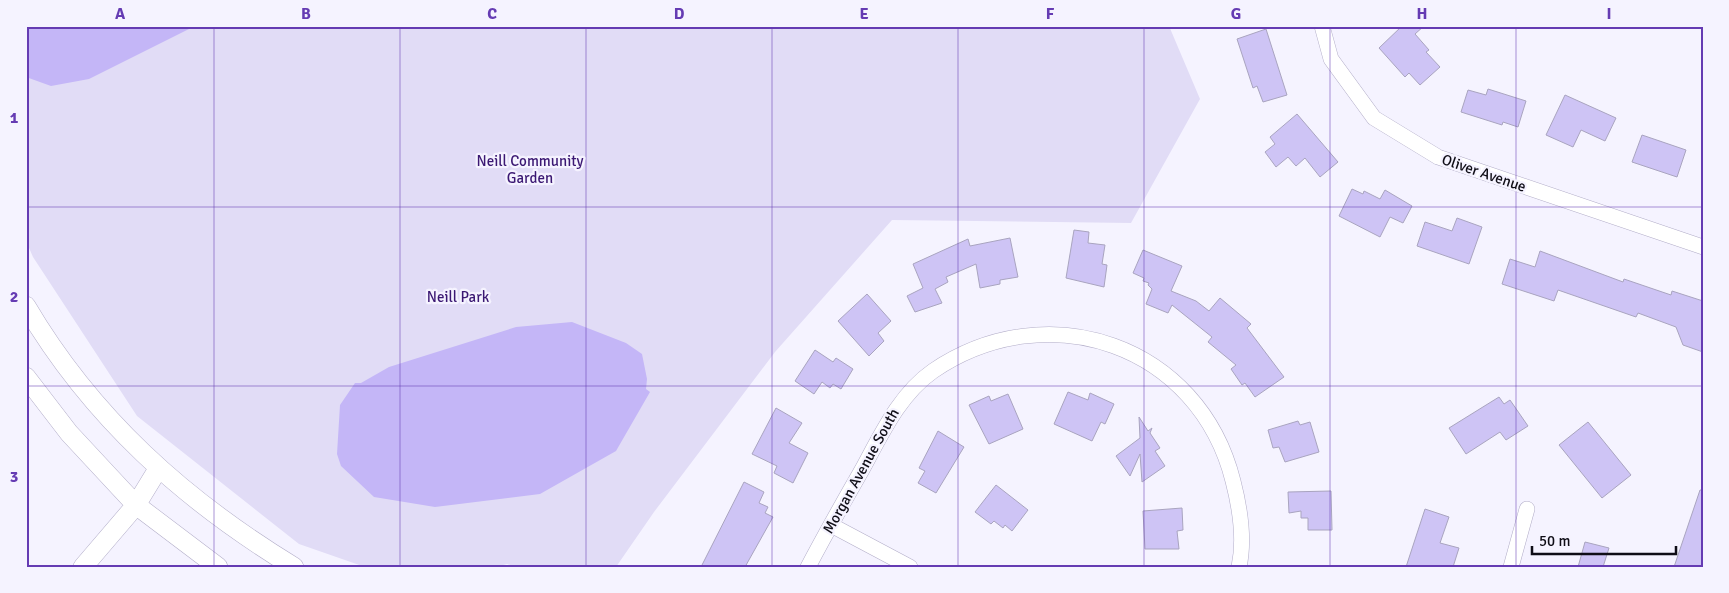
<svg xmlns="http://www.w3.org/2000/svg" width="1729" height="593" font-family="Signika,sans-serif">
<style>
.green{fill:#e1dcf6}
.water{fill:#c4b6f7}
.building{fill:#cec4f5;stroke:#a9a4bf}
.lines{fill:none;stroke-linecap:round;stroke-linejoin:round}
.minor-casing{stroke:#b2adc8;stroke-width:16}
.tertiary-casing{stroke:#b2adc8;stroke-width:20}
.minor{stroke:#fff;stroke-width:15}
.tertiary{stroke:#fff;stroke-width:19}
.grid{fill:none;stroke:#653bb3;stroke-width:1;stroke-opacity:0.55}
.labels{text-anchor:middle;stroke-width:4.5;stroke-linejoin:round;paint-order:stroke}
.park-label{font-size:15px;fill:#3b1873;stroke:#f5f3ff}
.street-label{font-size:15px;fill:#0f0d16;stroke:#f5f3ff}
.neatline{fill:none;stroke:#653bb3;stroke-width:2}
.grid-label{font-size:16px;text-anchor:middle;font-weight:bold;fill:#653bb3}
</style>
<rect width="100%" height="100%" fill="#f5f3ff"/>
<path class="green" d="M 26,26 L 1169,26 L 1200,99 L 1131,223 L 892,220 L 775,352 L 654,512 L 616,567 L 517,567 L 507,564 L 496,567 L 365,567 L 299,544 L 137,416 L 33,257 L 26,241 Z"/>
<path class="water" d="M 26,26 L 195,26 L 89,79 L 51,86 L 26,77 Z
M 572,322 L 626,343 L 642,354 L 647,379 L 646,389 L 650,392 L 616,451 L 540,494 L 435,507 L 374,497 L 341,466 L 337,454 L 340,405 L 355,383 L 361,383 L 389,367 L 516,327 Z"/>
<path class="building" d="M 1402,26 L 1424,26 L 1415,34 L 1429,50 L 1426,52 L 1440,67 L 1420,85 L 1409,73 L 1405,77 L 1379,48 Z
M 1266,29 L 1287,95 L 1263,102 L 1257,86 L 1253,88 L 1237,39 Z
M 1488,89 L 1526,101 L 1518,127 L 1503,122 L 1502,125 L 1461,112 L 1468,90 L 1486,95 Z
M 1565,95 L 1616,118 L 1605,141 L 1581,130 L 1573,147 L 1546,135 Z
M 1297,114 L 1338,162 L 1320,177 L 1305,158 L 1296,166 L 1288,157 L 1276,167 L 1265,152 L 1275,144 L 1270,137 Z
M 1642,135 L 1686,150 L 1677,177 L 1632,162 Z
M 1352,189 L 1363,194 L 1364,191 L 1380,199 L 1385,190 L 1412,206 L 1403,223 L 1390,217 L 1380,237 L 1339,216 Z
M 1457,218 L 1482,227 L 1469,264 L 1417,246 L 1425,222 L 1452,231 Z
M 1074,230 L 1089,232 L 1088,243 L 1105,245 L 1102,264 L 1107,265 L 1104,287 L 1066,278 Z
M 1010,238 L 1018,277 L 1000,280 L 1000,284 L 980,288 L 976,264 L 946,277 L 948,282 L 935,289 L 942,303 L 915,312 L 907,296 L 923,288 L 913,264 L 968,239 L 970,246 Z
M 1143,250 L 1182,266 L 1171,291 L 1196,301 L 1209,311 L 1220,298 L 1251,324 L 1247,328 L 1284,377 L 1255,397 L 1245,383 L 1242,385 L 1231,369 L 1236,365 L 1208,342 L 1212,337 L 1172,305 L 1168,313 L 1146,304 L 1152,289 L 1148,285 L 1149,283 L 1143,281 L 1144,278 L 1133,273 Z
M 1540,251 L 1623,282 L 1624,279 L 1671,295 L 1672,291 L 1703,301 L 1703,352 L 1683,345 L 1676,327 L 1638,313 L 1636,317 L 1558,290 L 1554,301 L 1502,284 L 1510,259 L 1535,267 Z
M 867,294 L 891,321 L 878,333 L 884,341 L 869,356 L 838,321 Z
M 815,350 L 833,362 L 836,358 L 853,369 L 841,389 L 833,384 L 830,388 L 822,382 L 814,394 L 795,381 Z
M 1068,392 L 1088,400 L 1090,393 L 1114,404 L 1105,424 L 1101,422 L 1092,441 L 1054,424 Z
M 1008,394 L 1023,429 L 989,444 L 969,405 L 989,396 L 991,401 Z
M 1499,397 L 1504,404 L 1510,400 L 1528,426 L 1506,440 L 1500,432 L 1466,454 L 1449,428 Z
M 776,408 L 802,423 L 789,443 L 808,453 L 793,483 L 774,473 L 777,466 L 752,454 Z
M 1139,417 L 1148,431 L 1152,428 L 1150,433 L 1160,448 L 1155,451 L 1165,466 L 1142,482 L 1140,454 L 1130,476 L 1116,456 L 1140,438 Z
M 1298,421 L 1300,425 L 1310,422 L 1319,452 L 1285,462 L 1279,447 L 1273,448 L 1268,430 Z
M 1588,422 L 1631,475 L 1602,498 L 1559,445 Z
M 938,431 L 964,447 L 936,493 L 918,483 L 925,471 L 919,468 Z
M 744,482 L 764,492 L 759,503 L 768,507 L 765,513 L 773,517 L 745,567 L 701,567 Z
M 996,485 L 1028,510 L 1012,531 L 1005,525 L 1003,528 L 994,521 L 991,524 L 975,512 Z
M 1700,490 L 1703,490 L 1703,567 L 1674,567 Z
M 1331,491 L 1332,530 L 1308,530 L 1308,518 L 1301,518 L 1301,511 L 1289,513 L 1288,492 Z
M 1182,508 L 1183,530 L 1177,531 L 1179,549 L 1145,549 L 1143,511 Z
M 1425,509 L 1449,517 L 1440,543 L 1459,548 L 1453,567 L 1406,567 Z
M 1585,542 L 1609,548 L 1603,567 L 1578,567 Z"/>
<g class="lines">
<g class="minor-casing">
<path id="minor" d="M 1322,26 L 1331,59 L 1374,118 L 1438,157 L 1703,247
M 831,525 L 910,567
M 808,567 C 826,533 844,501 863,468 C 882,433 900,394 933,371 C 1048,293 1199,345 1233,481 C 1240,508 1245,539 1239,567
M 1511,567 L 1527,509"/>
</g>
<g class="tertiary-casing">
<path id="tertiary" d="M 26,306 C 92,418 184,500 294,567
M 26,377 L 69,433 L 136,505 L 218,567
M 83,567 L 136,505 L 158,469"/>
</g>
<use href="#minor" class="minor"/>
<use href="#tertiary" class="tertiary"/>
</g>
<path class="grid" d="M 214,26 L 214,567M 400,26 L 400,567M 586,26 L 586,567M 772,26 L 772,567M 958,26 L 958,567M 1144,26 L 1144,567M 1330,26 L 1330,567M 1516,26 L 1516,567M 26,207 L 1703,207M 26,386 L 1703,386"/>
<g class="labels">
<g class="park-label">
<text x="530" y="166">Neill Community<tspan x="530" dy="17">Garden</tspan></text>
<text x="458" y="302">Neill Park</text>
</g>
<g class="street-label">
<text transform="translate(1484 173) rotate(19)" y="5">Oliver Avenue</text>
<text transform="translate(861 471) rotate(-61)" y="5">Morgan Avenue South</text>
</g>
</g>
<rect width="1729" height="593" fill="none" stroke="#f5f3ff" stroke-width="55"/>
<path d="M1532 546v8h144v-8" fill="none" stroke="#0f0d16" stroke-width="2.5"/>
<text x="1539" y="546" font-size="15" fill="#0f0d16" stroke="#f5f3ff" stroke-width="4" paint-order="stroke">50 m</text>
<rect x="28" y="28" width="1674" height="538" class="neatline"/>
<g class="grid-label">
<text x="120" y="19">A</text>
<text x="306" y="19">B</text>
<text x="492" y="19">C</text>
<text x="679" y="19">D</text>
<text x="864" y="19">E</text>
<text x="1050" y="19">F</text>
<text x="1236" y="19">G</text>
<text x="1422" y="19">H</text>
<text x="1609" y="19">I</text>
<text x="14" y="123">1</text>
<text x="14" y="302">2</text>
<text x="14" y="482">3</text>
</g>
</svg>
